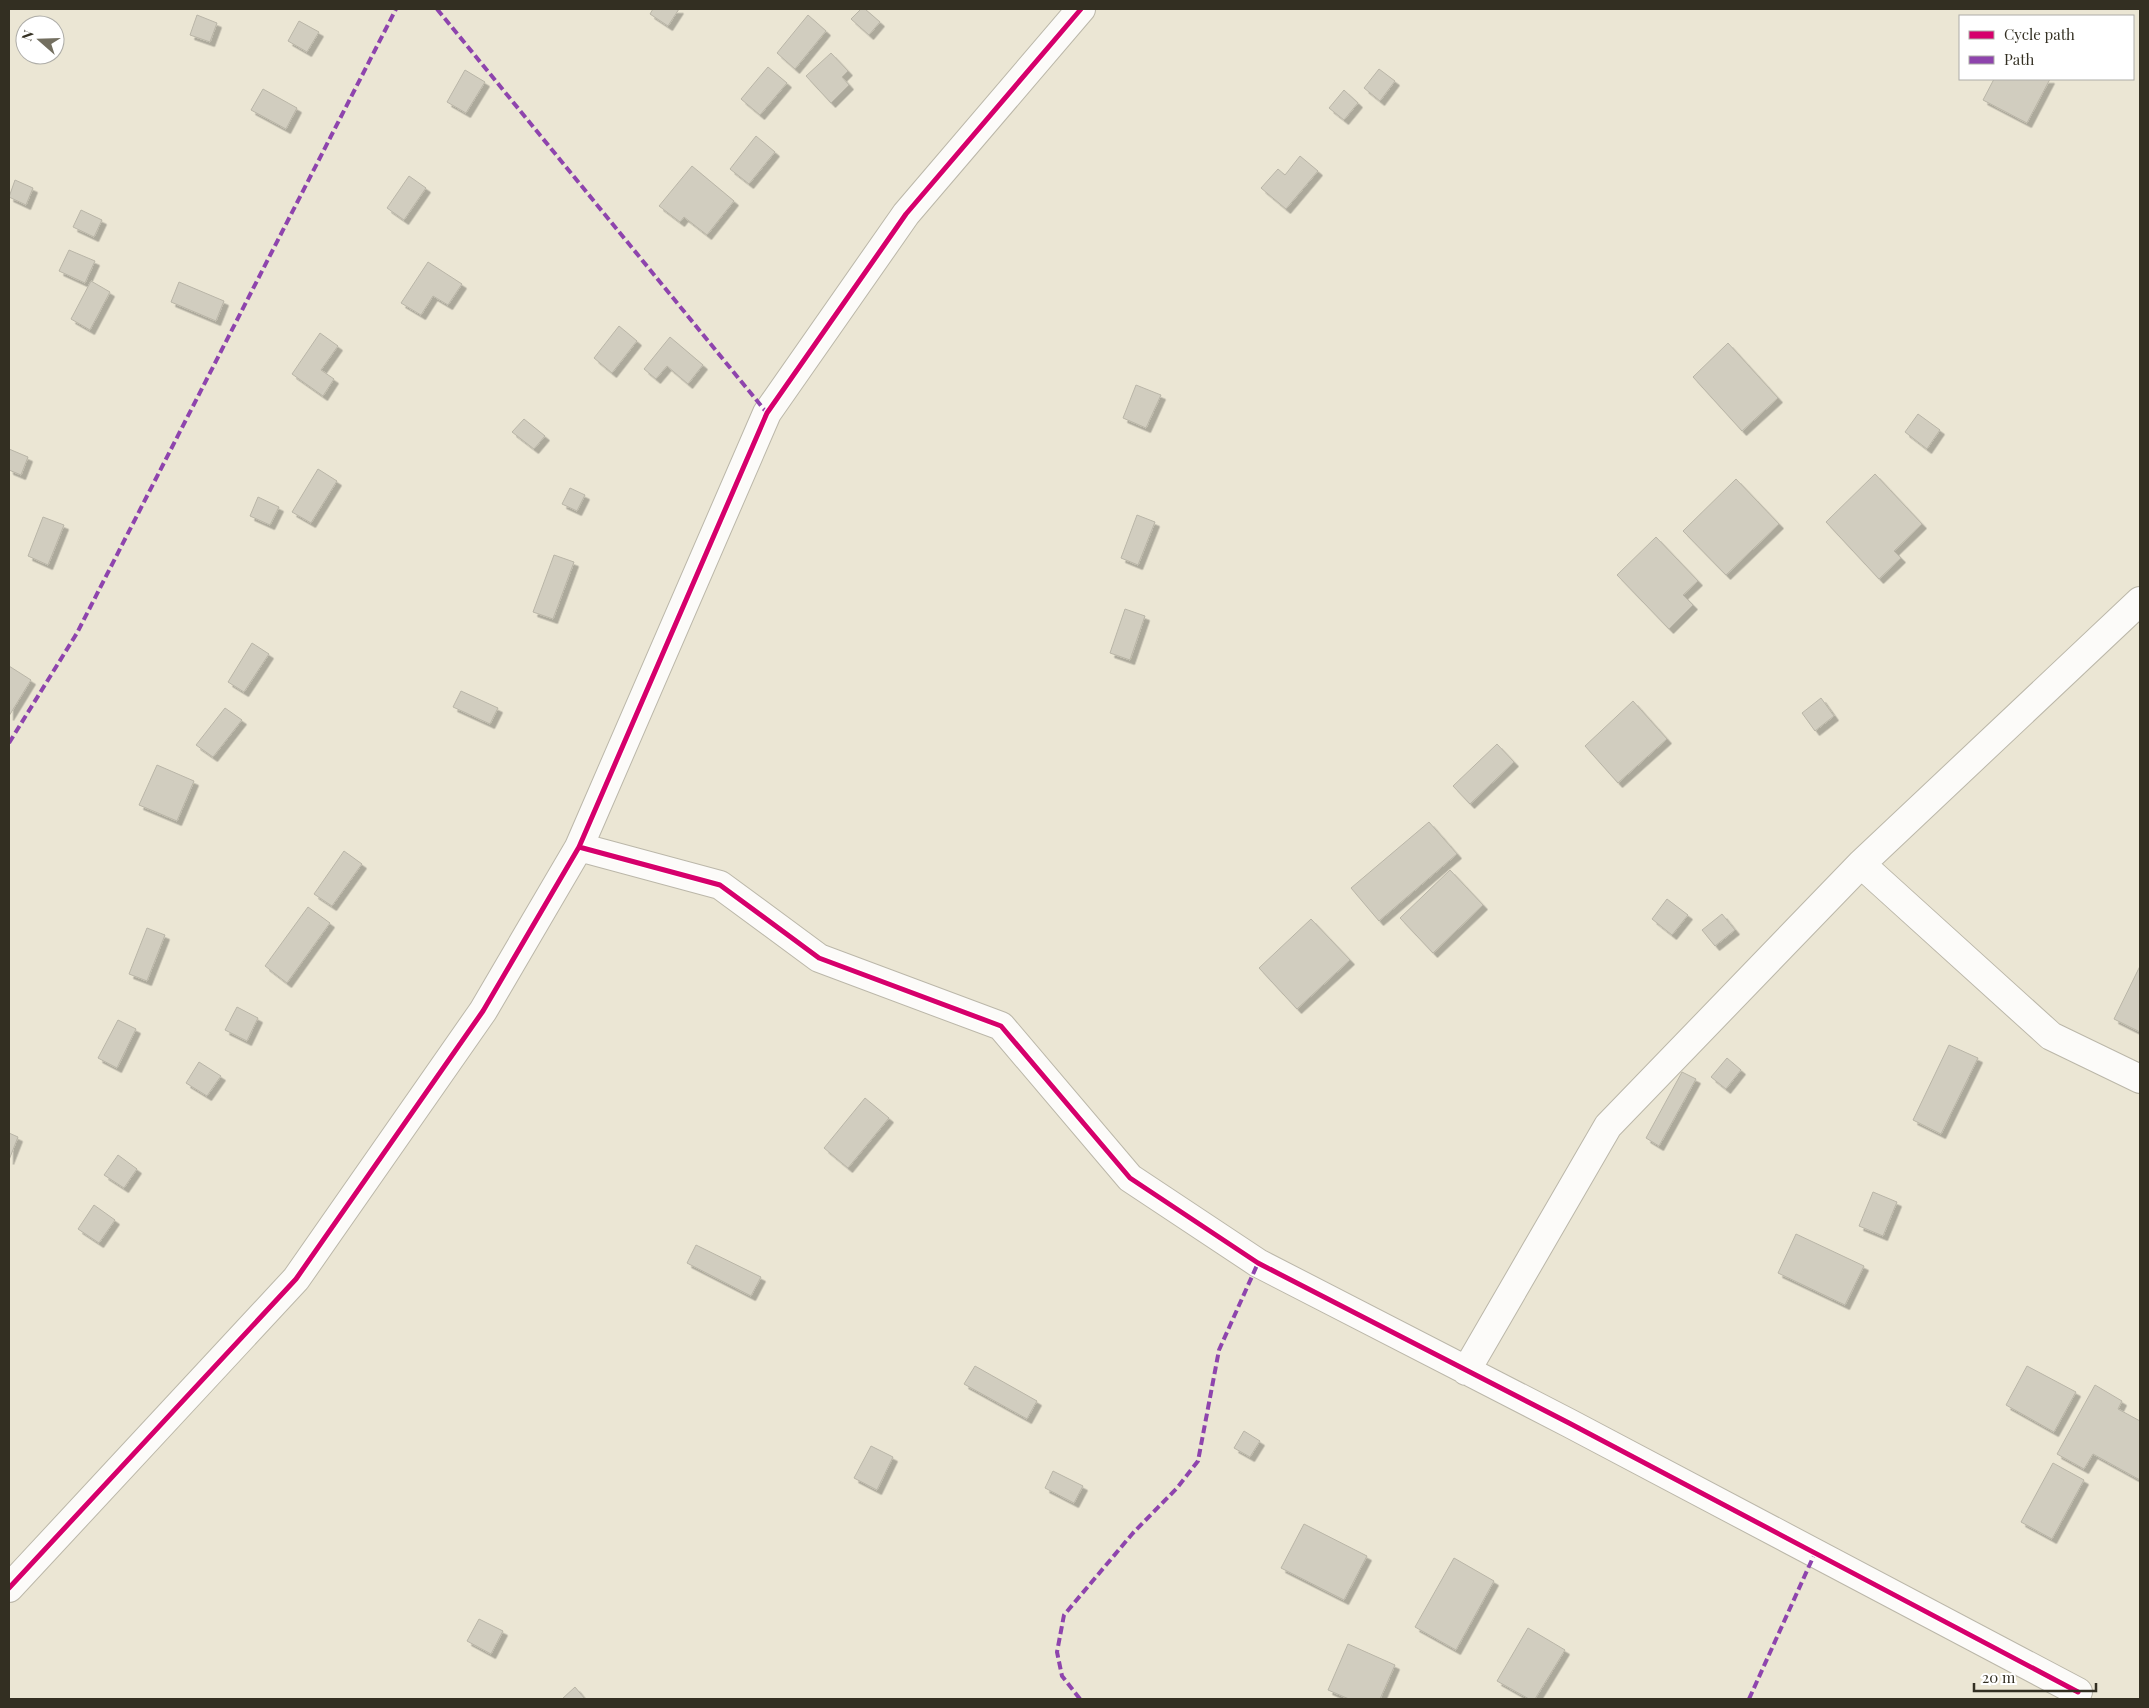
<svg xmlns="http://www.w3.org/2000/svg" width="2149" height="1708" font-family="'Playfair Display',serif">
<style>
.building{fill:#d1cdbf;stroke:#b9b5a7;filter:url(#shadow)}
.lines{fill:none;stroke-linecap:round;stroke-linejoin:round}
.minor-casing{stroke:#bbb7a9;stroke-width:30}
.minor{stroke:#fcfbf9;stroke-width:28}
.quiet{stroke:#8e44ad;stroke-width:4;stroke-dasharray:8 4;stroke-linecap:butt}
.cycleway-casing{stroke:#fff;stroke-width:8}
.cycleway{stroke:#d6006c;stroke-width:5}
</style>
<defs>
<filter id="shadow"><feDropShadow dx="4.5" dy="4.5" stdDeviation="0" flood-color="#0004"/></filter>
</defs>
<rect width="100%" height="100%" fill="#ebe6d4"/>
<path class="building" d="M 653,9 L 679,9 L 668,26 L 650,14 Z
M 861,9 L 865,9 L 880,22 L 869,35 L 851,19 Z
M 197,15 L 217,23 L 210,42 L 190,35 Z
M 808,15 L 826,31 L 795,69 L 777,53 Z
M 299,21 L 319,32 L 307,52 L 288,41 Z
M 831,53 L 848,71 L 842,77 L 849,85 L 831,103 L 806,76 Z
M 768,67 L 787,83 L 760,115 L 741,99 Z
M 1379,69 L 1395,81 L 1380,101 L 1364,88 Z
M 465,70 L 485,82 L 466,113 L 447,102 Z
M 1994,79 L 2050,79 L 2027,123 L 1983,100 Z
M 263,89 L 297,108 L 286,129 L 251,110 Z
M 1344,90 L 1358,103 L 1344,120 L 1329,108 Z
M 756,136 L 775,152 L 749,184 L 730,169 Z
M 1300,156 L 1318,171 L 1286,209 L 1261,188 L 1278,169 L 1285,175 Z
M 692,166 L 734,201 L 707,235 L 684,217 L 680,222 L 659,206 Z
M 409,176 L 426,188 L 404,220 L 387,208 Z
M 15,180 L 33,188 L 26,205 L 9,197 Z
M 81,210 L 102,220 L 94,237 L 73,227 Z
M 69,250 L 95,261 L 85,283 L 59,271 Z
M 428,262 L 462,284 L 448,305 L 433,296 L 421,315 L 401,303 Z
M 91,281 L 110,292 L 90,330 L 71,319 Z
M 179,282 L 224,301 L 216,321 L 171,302 Z
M 619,326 L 637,341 L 612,373 L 594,358 Z
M 320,333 L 338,346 L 321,370 L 334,379 L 323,396 L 292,374 Z
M 670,337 L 703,365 L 688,384 L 667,366 L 656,379 L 644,369 Z
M 1728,343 L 1778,398 L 1742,431 L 1693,377 Z
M 1136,385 L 1161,395 L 1146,428 L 1123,418 Z
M 1918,414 L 1940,430 L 1927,449 L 1905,432 Z
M 524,419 L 545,436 L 534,449 L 512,432 Z
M 9,449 L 28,457 L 21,475 L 9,470 Z
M 318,469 L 337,481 L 311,523 L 292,512 Z
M 1875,474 L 1922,524 L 1894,551 L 1901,558 L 1879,579 L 1826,522 Z
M 1736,479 L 1779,524 L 1726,575 L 1683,531 Z
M 570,488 L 585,495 L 577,511 L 562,504 Z
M 258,497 L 279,507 L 270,525 L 250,516 Z
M 1137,515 L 1155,522 L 1138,565 L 1121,558 Z
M 43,517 L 64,525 L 48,565 L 28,556 Z
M 1656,537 L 1698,581 L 1683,595 L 1693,605 L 1669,629 L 1617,575 Z
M 554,555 L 574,562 L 553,619 L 533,612 Z
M 1125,609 L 1145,616 L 1130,660 L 1110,653 Z
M 252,643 L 269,654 L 244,692 L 228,682 Z
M 9,666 L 31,680 L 9,716 Z
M 461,691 L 498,708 L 490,724 L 453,707 Z
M 1821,698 L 1834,716 L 1815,731 L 1802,713 Z
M 1633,701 L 1667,739 L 1618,783 L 1585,746 Z
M 225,708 L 242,720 L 213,757 L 196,745 Z
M 1497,744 L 1514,762 L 1470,804 L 1453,786 Z
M 157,765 L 194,781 L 177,821 L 139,805 Z
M 1429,822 L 1457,854 L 1379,921 L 1351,888 Z
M 344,851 L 362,864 L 332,906 L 314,894 Z
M 1450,870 L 1483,905 L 1433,953 L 1400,918 Z
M 1667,899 L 1688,915 L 1672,935 L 1652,919 Z
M 308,907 L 330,923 L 287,983 L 265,966 Z
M 1722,914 L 1735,930 L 1715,946 L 1702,930 Z
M 1311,919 L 1350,960 L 1297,1009 L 1259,968 Z
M 147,928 L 165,935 L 147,981 L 129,974 Z
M 2140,966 L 2140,1032 L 2114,1019 Z
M 237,1007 L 258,1018 L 247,1041 L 225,1030 Z
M 118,1020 L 136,1029 L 117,1068 L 98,1058 Z
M 1949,1045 L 1978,1058 L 1941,1134 L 1913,1120 Z
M 1727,1058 L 1741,1070 L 1726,1089 L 1711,1077 Z
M 199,1062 L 221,1076 L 207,1096 L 186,1083 Z
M 1682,1072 L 1696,1079 L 1659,1146 L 1646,1138 Z
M 865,1098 L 889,1118 L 848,1168 L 824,1148 Z
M 9,1133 L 18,1137 L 9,1160 Z
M 118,1155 L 137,1169 L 124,1188 L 104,1175 Z
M 1873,1192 L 1897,1202 L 1883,1236 L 1859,1226 Z
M 94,1205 L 115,1220 L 99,1243 L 78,1229 Z
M 1796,1234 L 1864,1266 L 1845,1305 L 1778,1273 Z
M 696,1245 L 761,1277 L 751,1296 L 687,1263 Z
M 975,1366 L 1037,1401 L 1027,1419 L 964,1384 Z
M 2027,1366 L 2076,1392 L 2054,1432 L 2006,1405 Z
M 2095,1385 L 2122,1401 L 2118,1409 L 2140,1421 L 2140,1480 L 2093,1454 L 2084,1469 L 2057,1454 Z
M 1244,1431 L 1260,1441 L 1250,1457 L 1234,1448 Z
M 871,1446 L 893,1457 L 877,1490 L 854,1478 Z
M 2053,1463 L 2084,1480 L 2052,1539 L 2021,1522 Z
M 1053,1471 L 1083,1486 L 1074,1503 L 1045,1488 Z
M 1304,1524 L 1367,1556 L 1344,1600 L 1281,1568 Z
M 1454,1558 L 1494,1581 L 1456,1650 L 1415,1627 Z
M 479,1619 L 503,1631 L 491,1654 L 467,1641 Z
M 1528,1628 L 1565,1650 L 1535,1699 L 1529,1699 L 1497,1681 Z
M 1348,1644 L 1395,1665 L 1380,1699 L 1349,1699 L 1328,1690 Z
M 575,1687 L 585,1699 L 562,1699 Z"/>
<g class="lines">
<g class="minor-casing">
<path id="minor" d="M 579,847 L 720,885 L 819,958 L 1001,1026 L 1130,1178 L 1258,1263 L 1569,1423 L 2078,1692
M 1861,864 L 2051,1036 L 2140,1079
M 1466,1371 L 1608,1126 L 1861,864 L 2140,601
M 9,1588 L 296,1279 L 483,1011 L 579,847 L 767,413 L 906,214 L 1081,9"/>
</g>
<use href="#minor" class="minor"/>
<path class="quiet" d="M 437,9 L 767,413
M 9,743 L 77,633 L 396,9
M 1080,1699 L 1062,1676 L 1057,1652 L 1064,1615 L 1133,1533 L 1177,1488 L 1198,1461 L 1219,1350 L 1258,1263
M 1749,1699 L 1815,1553"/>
<g class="cycleway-casing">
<path id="cycleway" d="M 579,847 L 720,885 L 819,958 L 1001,1026 L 1130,1178 L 1258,1263 L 1569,1423 L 2078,1692
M 9,1588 L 296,1279 L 483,1011 L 579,847 L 767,413 L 906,214 L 1081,9"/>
</g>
<use href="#cycleway" class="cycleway"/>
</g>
<rect width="2149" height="1708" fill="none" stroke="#332f22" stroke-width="20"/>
<rect x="1959" y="15" width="175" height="65" fill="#ffffff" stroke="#adaca7"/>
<rect x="1969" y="31" width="25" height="8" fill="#d6006c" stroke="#adaca7"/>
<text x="2004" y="40" font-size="15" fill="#332f22">Cycle path</text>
<rect x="1969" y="56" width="25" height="8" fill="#8e44ad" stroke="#adaca7"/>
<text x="2004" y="65" font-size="15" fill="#332f22">Path</text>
<g transform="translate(40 40) rotate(290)"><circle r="24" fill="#ffffff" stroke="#adaca7"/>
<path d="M0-4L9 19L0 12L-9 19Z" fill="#736f60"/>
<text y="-8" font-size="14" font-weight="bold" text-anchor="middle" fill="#332f22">N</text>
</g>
<path d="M1974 1683v8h122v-8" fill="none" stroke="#332f22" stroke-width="2.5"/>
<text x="1982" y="1683" font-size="15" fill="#332f22" stroke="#ffffff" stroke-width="4" paint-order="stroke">20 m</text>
</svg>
